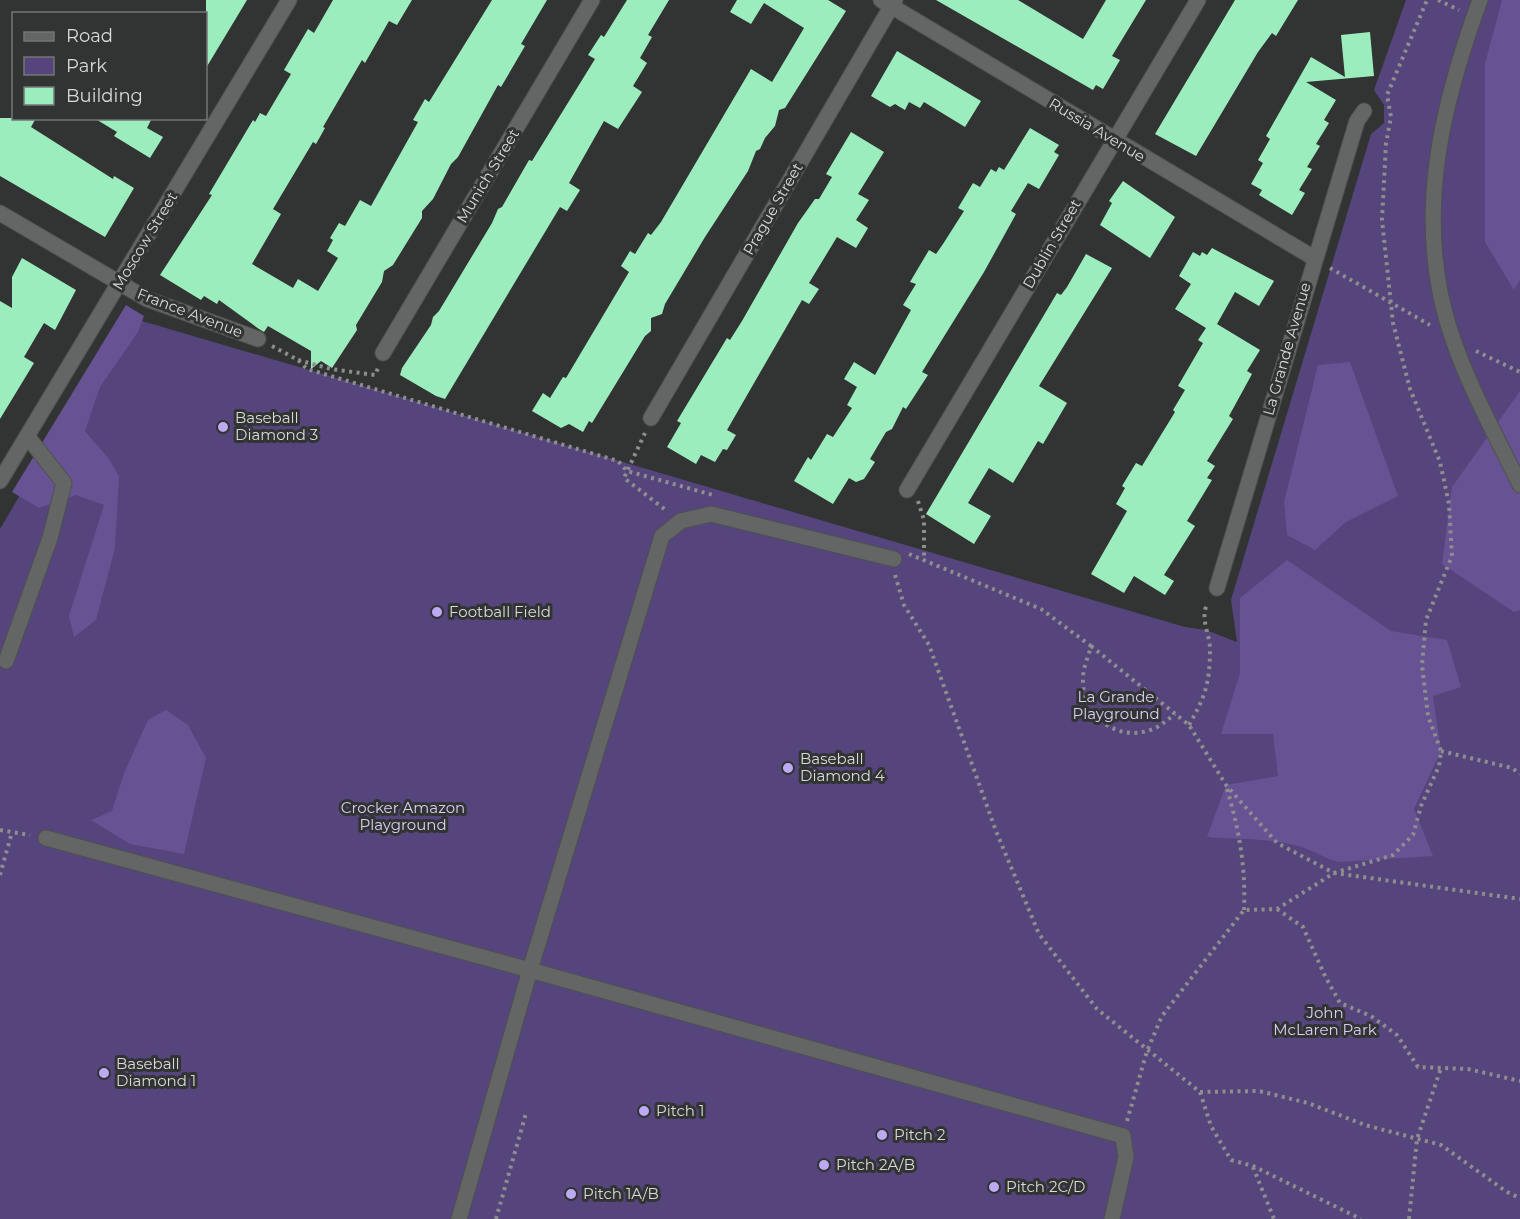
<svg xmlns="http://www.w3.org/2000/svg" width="1520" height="1219" font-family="Montserrat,sans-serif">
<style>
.green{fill:#56447c}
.forest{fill:#675293}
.building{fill:#9cedbe}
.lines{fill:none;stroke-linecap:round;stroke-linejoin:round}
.minor-casing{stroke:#4f5150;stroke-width:17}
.path{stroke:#8d8e8d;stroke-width:4;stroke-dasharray:3 4.5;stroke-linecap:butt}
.minor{stroke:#636664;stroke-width:15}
.poi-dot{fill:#bea9f4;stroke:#323433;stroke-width:2}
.labels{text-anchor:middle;stroke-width:6;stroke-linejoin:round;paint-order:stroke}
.street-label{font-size:15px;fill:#d8d9d8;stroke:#323433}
.poi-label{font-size:15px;fill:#d8d9d8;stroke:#323433;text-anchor:start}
.park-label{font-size:15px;fill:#d8cef4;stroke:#323433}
</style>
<rect width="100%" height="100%" fill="#323433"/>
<path class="green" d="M 1406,0 L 1520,0 L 1520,1219 L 0,1219 L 0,529 L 125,316 L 1185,627 L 1206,630 L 1237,642 L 1231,600 L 1371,134 L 1384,123 L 1384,105 L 1374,90 Z"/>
<path class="forest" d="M 1502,0 L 1520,0 L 1520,280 L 1514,290 L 1485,242 L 1485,64 Z
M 126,305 L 144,316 L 138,332 L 100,387 L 85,431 L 109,459 L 119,476 L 115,548 L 96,620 L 74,637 L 69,616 L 104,505 L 76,495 L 39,508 L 12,492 Z
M 1350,362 L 1398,496 L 1346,522 L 1315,550 L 1287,535 L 1284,502 L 1318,365 Z
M 1520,391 L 1520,610 L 1514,612 L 1442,564 L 1452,487 Z
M 1287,560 L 1391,631 L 1447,640 L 1461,687 L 1433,696 L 1441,751 L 1414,809 L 1433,856 L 1339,862 C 1327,860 1321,854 1309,850 C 1279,837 1239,840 1207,837 L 1226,785 L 1278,776 L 1273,734 L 1221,734 L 1240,673 L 1240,598 Z
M 166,710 L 188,725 L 206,758 L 184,854 L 130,844 L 91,820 L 112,811 L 124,773 L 148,720 Z"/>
<path class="building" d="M 206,0 L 247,0 L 206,68 Z
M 333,0 L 412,0 L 397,25 L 389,21 L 365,63 L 362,60 L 323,127 L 325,128 L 316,144 L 313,142 L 273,209 L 281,214 L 252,264 L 293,288 L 298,279 L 318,291 L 338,258 L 327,251 L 333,240 L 330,238 L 339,223 L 345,226 L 360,200 L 371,206 L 418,122 L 413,120 L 425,99 L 429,102 L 492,0 L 547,0 L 521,44 L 525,46 L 501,87 L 498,85 L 458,157 L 451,164 L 433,199 L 422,211 L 422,218 L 393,265 L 384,271 L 382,282 L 356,325 L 357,330 L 332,368 L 321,361 L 311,369 L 311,351 L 268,326 L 264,332 L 259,329 L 219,300 L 217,304 L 204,296 L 201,300 L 160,275 L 212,195 L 209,194 L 253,120 L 255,122 L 260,113 L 266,116 L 279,94 L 291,74 L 284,70 L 308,29 L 314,33 Z
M 627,0 L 669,0 L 648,35 L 652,37 L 640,58 L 647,63 L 633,86 L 642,92 L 618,129 L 604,121 L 569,183 L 580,190 L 567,211 L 560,207 L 445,399 L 436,396 L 400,375 L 402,368 L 431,325 L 433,317 L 439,311 L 492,223 L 498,209 L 502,207 L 529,160 L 532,161 L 595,59 L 588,55 L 601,35 L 604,37 Z
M 737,0 L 828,0 L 846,11 L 785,108 L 779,110 L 775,126 L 765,138 L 760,149 L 756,151 L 748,171 L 705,237 L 665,304 L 662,314 L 651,318 L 651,331 L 645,336 L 592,423 L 589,421 L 583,432 L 569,424 L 561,428 L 532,411 L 543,393 L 550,398 L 563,377 L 566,378 L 629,272 L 621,266 L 630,251 L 635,254 L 648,233 L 651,235 L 661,222 L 751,69 L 772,82 L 804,28 L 764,3 L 751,24 L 730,12 Z
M 936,0 L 1018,0 L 1083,39 L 1106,0 L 1146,0 L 1112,56 L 1120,60 L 1103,89 L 1096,85 L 1093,90 Z
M 1235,0 L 1298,0 L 1276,36 L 1272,33 L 1258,52 L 1196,156 L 1155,134 Z
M 1370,32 L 1374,76 L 1306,82 L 1336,100 L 1324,120 L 1329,123 L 1316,144 L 1320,146 L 1307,167 L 1312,169 L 1299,190 L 1305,193 L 1292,215 L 1259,195 L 1262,190 L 1251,184 L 1263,163 L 1258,160 L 1270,139 L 1266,136 L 1311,57 L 1345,77 L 1341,35 Z
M 897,51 L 981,101 L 965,127 L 924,102 L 920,108 L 909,102 L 905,110 L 895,104 L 890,107 L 871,96 Z
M 0,118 L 36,118 L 31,127 L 113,179 L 114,176 L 134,188 L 105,237 L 0,176 Z
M 94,118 L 152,118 L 147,128 L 163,137 L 150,158 L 114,136 L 117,132 Z
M 1030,128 L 1059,145 L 1054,152 L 1059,155 L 1039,189 L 1028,183 L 1011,211 L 1016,214 L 984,272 L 922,372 L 928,375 L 906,409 L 903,407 L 892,429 L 886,432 L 870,459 L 875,462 L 864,479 L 856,482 L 849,478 L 833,504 L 794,481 L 808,457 L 811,460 L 827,434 L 833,437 L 852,408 L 847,405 L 857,387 L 844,379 L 854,362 L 875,375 L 911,310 L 903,305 L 916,284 L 910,282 L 929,250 L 936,254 L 943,244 L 964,211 L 958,208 L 973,183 L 980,187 L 991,169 L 996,172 L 999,167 L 1004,170 Z
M 851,132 L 884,152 L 858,194 L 869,200 L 856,220 L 868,228 L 856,248 L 837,237 L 809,283 L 819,289 L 809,304 L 802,300 L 727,430 L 736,435 L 727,450 L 723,449 L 715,462 L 701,455 L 696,464 L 667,447 L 681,423 L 677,421 L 727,338 L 730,340 L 742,321 L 798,223 L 815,199 L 819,199 L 832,177 L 826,174 Z
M 1123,181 L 1175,217 L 1150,258 L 1100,225 L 1112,203 L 1109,201 Z
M 1212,248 L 1274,281 L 1259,306 L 1235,292 L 1217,324 L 1260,350 L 1247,371 L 1252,374 L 1229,416 L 1233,419 L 1207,461 L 1215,466 L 1207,478 L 1212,480 L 1187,521 L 1195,526 L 1164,575 L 1174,581 L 1165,595 L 1134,576 L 1124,593 L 1091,574 L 1127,511 L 1116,504 L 1125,488 L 1122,486 L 1136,463 L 1142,466 L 1175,412 L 1173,410 L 1185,390 L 1178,386 L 1203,343 L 1198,340 L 1206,328 L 1175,309 L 1191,284 L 1179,276 L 1193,252 L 1200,256 L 1202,252 L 1207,255 Z
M 1086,254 L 1112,268 L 1039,386 L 1067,403 L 1043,444 L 1038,441 L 1013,483 L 989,468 L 968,503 L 991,516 L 974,544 L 926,514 L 1057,293 L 1061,295 L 1067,287 Z
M 22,258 L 76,290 L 55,330 L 44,323 L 24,357 L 34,363 L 0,419 L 0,301 L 12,308 L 12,277 Z"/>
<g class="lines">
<g class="minor-casing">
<path id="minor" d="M 881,0 L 1314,258
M 1480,0 C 1442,104 1415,214 1448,324 C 1465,380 1494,432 1520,485
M 0,213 L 147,299 L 258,339
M 383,353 L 592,0
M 651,418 L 895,0
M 0,481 L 289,0
M 907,490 L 1198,0
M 1217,588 L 1357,121 L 1364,111
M 6,661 L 50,538 L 64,483 L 27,436
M 46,838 L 530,970 L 1123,1136 L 1126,1157 L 1112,1219
M 459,1219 L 530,970 L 662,536 L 681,521 L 711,514 L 894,559"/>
</g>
<path class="path" d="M 1438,0 L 1459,10
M 1330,268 L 1430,325
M 272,346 L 298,360 L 307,369 L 618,461 L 627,471 L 713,495
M 1476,351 L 1520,372
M 298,360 L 331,369 L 375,375 L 378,368
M 645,433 L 624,478 L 667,511
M 918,501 L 924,520 L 924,561
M 909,554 L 1041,609 L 1091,646 C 1088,658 1082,670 1083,682 C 1083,716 1116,740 1147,731 C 1159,728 1166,721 1175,714
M 895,575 L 904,605 L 929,645 L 996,831 L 1039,934 L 1097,1009 L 1200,1092 L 1211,1126 L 1231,1160 L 1253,1166 L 1361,1219
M 1091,646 L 1189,725 L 1226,785 L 1277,843 L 1334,873 L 1520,899
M 1189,725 C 1205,697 1210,683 1210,649 C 1210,634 1199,617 1208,603
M 1441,751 L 1512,768 L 1520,774
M 1227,789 C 1239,829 1246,868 1244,910
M 0,830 L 30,835
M 0,875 L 12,832
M 1277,909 L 1303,927 L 1325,976 L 1340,1003 L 1371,1016 L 1397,1035 L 1418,1067 L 1468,1069 L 1520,1081
M 1200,1092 L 1259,1091 L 1308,1103 L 1365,1125 L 1441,1145 L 1507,1192 L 1520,1198
M 1127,1121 L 1147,1051 L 1162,1016 L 1244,910 L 1277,909 L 1334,873 L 1393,855 L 1413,835 L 1421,806 L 1439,766 L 1441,751 L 1428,716 L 1422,665 L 1426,620 L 1452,556 L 1449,504 L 1440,462 L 1410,389 L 1393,323 L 1382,220 L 1386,143 L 1391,117 L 1387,95 L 1427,0
M 1253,1167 L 1274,1219
M 496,1219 L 526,1113
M 1409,1219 L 1417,1139 L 1441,1068"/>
<use href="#minor" class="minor"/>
</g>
<g class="poi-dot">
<circle cx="223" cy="427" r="6"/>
<circle cx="437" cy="612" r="6"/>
<circle cx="788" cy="768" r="6"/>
<circle cx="104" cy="1073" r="6"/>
<circle cx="644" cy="1111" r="6"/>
<circle cx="882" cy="1135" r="6"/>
<circle cx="824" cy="1165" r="6"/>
<circle cx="994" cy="1187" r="6"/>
<circle cx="571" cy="1194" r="6"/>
</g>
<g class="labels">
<g class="street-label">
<text transform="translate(1097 130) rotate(31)" y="5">Russia Avenue</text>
<text transform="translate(488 176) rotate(-59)" y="5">Munich Street</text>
<text transform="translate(773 209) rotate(-60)" y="5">Prague Street</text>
<text transform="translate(145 241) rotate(-59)" y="5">Moscow Street</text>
<text transform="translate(1052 244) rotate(-60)" y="5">Dublin Street</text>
<text transform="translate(190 313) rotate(21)" y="5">France Avenue</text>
<text transform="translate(1287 349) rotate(-74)" y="5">La Grande Avenue</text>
</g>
<g class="poi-label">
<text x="235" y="423">Baseball<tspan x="235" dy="17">Diamond 3</tspan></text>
<text x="449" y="617">Football Field</text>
<text x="800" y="764">Baseball<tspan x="800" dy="17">Diamond 4</tspan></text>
<text x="116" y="1069">Baseball<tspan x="116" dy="17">Diamond 1</tspan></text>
<text x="656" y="1116">Pitch 1</text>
<text x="894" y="1140">Pitch 2</text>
<text x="836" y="1170">Pitch 2A/B</text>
<text x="1006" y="1192">Pitch 2C/D</text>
<text x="583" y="1199">Pitch 1A/B</text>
</g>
<g class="park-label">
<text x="1116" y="702">La Grande<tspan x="1116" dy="17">Playground</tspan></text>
<text x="403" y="813">Crocker Amazon<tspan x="403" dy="17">Playground</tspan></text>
<text x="1325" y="1018">John<tspan x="1325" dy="17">McLaren Park</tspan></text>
</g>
</g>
<rect x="12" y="12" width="195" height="108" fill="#323433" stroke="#747675" stroke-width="1.5"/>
<rect x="24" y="32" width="30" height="9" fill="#636664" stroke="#747675" stroke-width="1.5"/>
<text x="66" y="42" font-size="18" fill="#d8d9d8">Road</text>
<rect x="24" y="57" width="30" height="18" fill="#56447c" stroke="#747675" stroke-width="1.5"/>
<text x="66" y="72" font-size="18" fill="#d8d9d8">Park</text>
<rect x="24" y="87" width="30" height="18" fill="#9cedbe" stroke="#747675" stroke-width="1.5"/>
<text x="66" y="102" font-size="18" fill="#d8d9d8">Building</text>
</svg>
